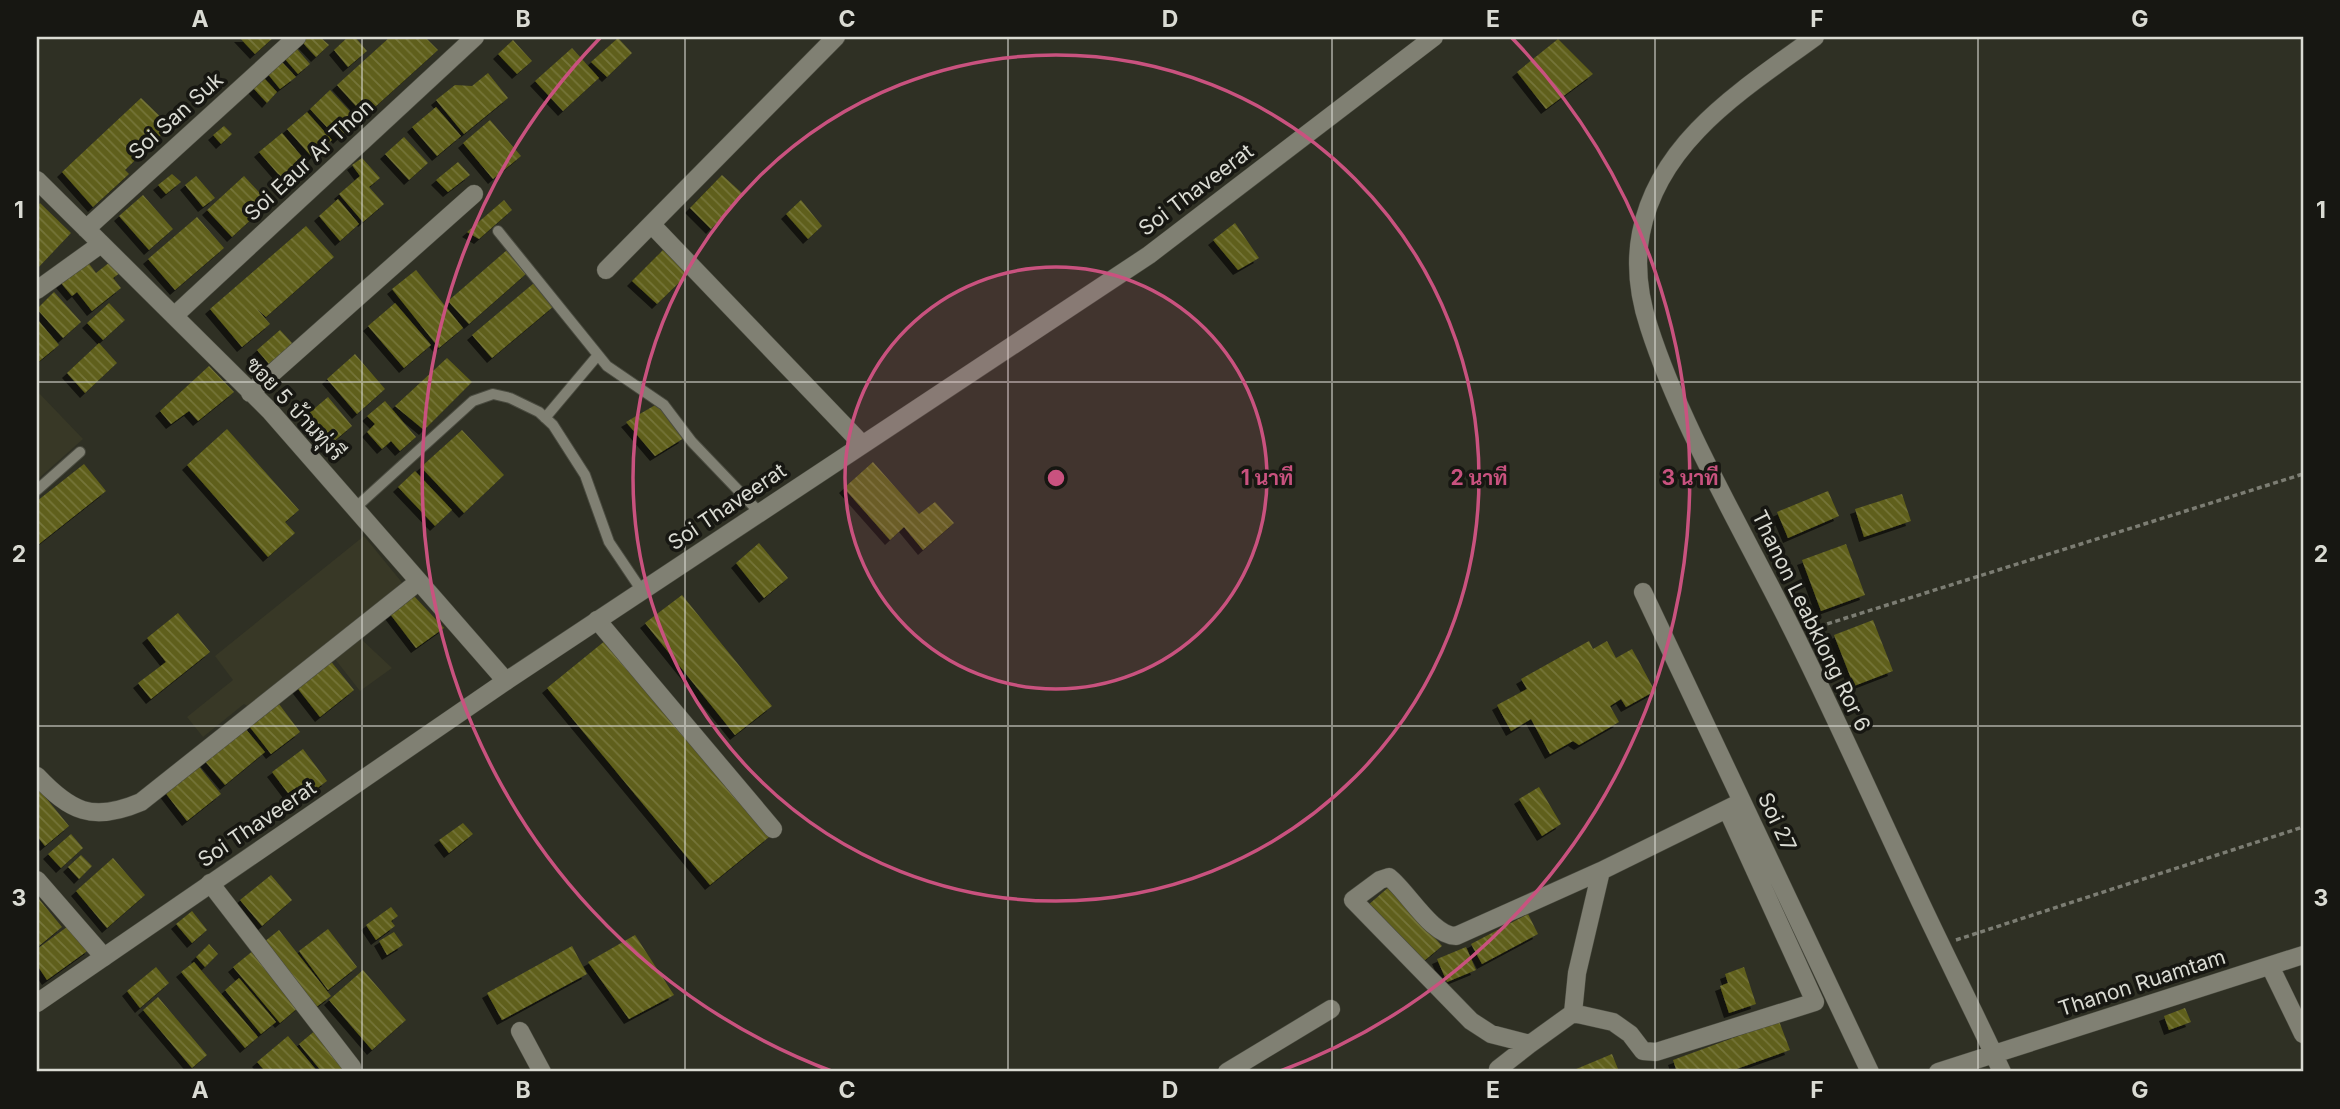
<svg xmlns="http://www.w3.org/2000/svg" width="2340" height="1109" font-family="Inter,Sarabun,sans-serif">
<style>
.built{fill:#383826}
.building{fill:url(#building-back-hatch);filter:url(#shadow)}
.lines{fill:none;stroke-linecap:round;stroke-linejoin:round}
.lane-casing{stroke:#4a4b40;stroke-width:12}
.street-casing{stroke:#4a4b40;stroke-width:19}
.secondary-casing{stroke:#4a4b40;stroke-width:19}
.path{stroke:#7c7d73;stroke-width:3.5;stroke-dasharray:5 3.5;stroke-linecap:butt}
.lane{stroke:#808073;stroke-width:10}
.street{stroke:#808073;stroke-width:18}
.secondary{stroke:#808073;stroke-width:18}
.grid{fill:none;stroke:#dadbd3;stroke-width:2;stroke-opacity:0.55}
.ring{fill:none;stroke:#c9527f;stroke-width:3.5}
.labels{text-anchor:middle;stroke-width:7;stroke-linejoin:round;paint-order:stroke}
.street-label{font-size:21px;fill:#dadbd3;stroke:#171712}
.centre{fill:#c9527f;stroke:#171712;stroke-width:3.5}
.ring-label{font-size:21px;text-anchor:middle;font-weight:bold;fill:#c9527f;stroke:#171712;stroke-width:7;stroke-linejoin:round;paint-order:stroke}
.neatline{fill:none;stroke:#dadbd3;stroke-width:2.5}
.grid-label{font-size:23px;text-anchor:middle;font-weight:bold;fill:#dadbd3}
</style>
<defs>
<pattern id="building-back-hatch" width="6" height="6" patternUnits="userSpaceOnUse" patternTransform="scale(1.75)"><rect width="6" height="6" fill="#5f5f1a"/><path d="M-1 5l2 2M0 0l6 6M5-1l2 2" fill="none" stroke="#75753a"/></pattern>
<filter id="shadow"><feDropShadow dx="-5" dy="5" stdDeviation="0" flood-color="#0009"/></filter>
</defs>
<rect width="100%" height="100%" fill="#2f3024"/>
<path class="built" d="M 37,391 L 83,439 L 37,480 Z
M 364,536 L 404,585 L 252,709 L 244,704 L 203,737 L 187,717 L 233,680 L 215,656 Z
M 361,639 L 392,668 L 360,691 L 335,659 Z"/>
<path class="building" d="M 239,37 L 274,37 L 255,54 Z
M 308,37 L 320,37 L 329,45 L 316,57 L 302,42 Z
M 348,37 L 355,37 L 367,51 L 348,67 L 334,50 Z
M 390,37 L 425,37 L 438,50 L 365,116 L 337,85 Z
M 618,38 L 632,53 L 607,77 L 591,62 Z
M 1558,39 L 1593,74 L 1546,109 L 1517,72 Z
M 513,40 L 532,61 L 517,74 L 498,54 Z
M 572,48 L 599,78 L 563,111 L 535,81 Z
M 297,49 L 310,64 L 298,74 L 285,59 Z
M 281,61 L 296,77 L 280,89 L 267,73 Z
M 488,73 L 508,98 L 464,134 L 436,100 L 455,85 L 472,86 Z
M 264,78 L 277,92 L 267,103 L 253,88 Z
M 330,90 L 358,120 L 338,139 L 310,109 Z
M 141,98 L 170,126 L 125,170 L 129,174 L 93,207 L 62,172 Z
M 436,107 L 461,136 L 437,156 L 412,127 Z
M 307,112 L 332,140 L 312,157 L 287,129 Z
M 490,120 L 521,156 L 493,179 L 463,143 Z
M 224,126 L 232,134 L 221,144 L 213,135 Z
M 282,133 L 308,164 L 286,183 L 259,152 Z
M 404,137 L 428,163 L 409,180 L 385,154 Z
M 362,158 L 380,178 L 369,187 L 384,204 L 363,222 L 339,194 L 360,176 L 352,165 Z
M 458,162 L 470,175 L 448,192 L 436,180 Z
M 172,174 L 181,182 L 166,194 L 158,185 Z
M 722,175 L 744,195 L 711,229 L 690,208 Z
M 196,176 L 215,198 L 203,207 L 185,185 Z
M 244,176 L 269,203 L 232,237 L 207,210 Z
M 143,195 L 173,229 L 149,250 L 119,216 Z
M 338,199 L 359,224 L 340,241 L 319,216 Z
M 504,200 L 512,210 L 479,239 L 467,232 Z
M 801,200 L 822,226 L 808,239 L 786,214 Z
M 40,203 L 71,233 L 37,269 L 37,207 Z
M 197,217 L 224,248 L 175,290 L 148,259 Z
M 1235,223 L 1259,258 L 1238,270 L 1213,240 Z
M 306,226 L 334,257 L 266,317 L 257,309 L 270,324 L 242,347 L 210,309 Z
M 507,250 L 527,273 L 469,324 L 448,301 Z
M 663,250 L 688,274 L 657,304 L 632,281 Z
M 87,261 L 96,273 L 110,262 L 120,273 L 113,278 L 121,288 L 92,311 L 77,292 L 72,296 L 61,283 Z
M 416,270 L 463,328 L 439,348 L 392,289 Z
M 534,283 L 554,306 L 492,358 L 472,335 Z
M 54,292 L 81,322 L 63,338 L 37,309 Z
M 109,303 L 125,320 L 103,340 L 87,323 Z
M 395,303 L 431,345 L 404,368 L 368,326 Z
M 37,319 L 59,345 L 37,363 Z
M 280,330 L 293,344 L 269,364 L 257,350 Z
M 99,343 L 117,363 L 85,393 L 67,373 Z
M 355,354 L 385,389 L 357,414 L 327,379 Z
M 447,358 L 472,382 L 424,430 L 395,406 Z
M 209,366 L 234,392 L 198,421 L 189,411 L 171,424 L 160,411 Z
M 328,397 L 352,426 L 326,448 L 302,419 Z
M 385,401 L 416,437 L 400,451 L 391,441 L 382,449 L 367,432 L 375,424 L 367,416 Z
M 657,404 L 684,438 L 655,456 L 626,422 Z
M 227,429 L 299,510 L 285,522 L 295,533 L 268,557 L 187,465 Z
M 462,430 L 504,475 L 464,513 L 421,467 Z
M 873,462 L 919,514 L 935,502 L 954,523 L 923,550 L 904,527 L 890,540 L 844,488 Z
M 84,464 L 106,491 L 39,544 L 37,501 Z
M 415,471 L 452,510 L 435,526 L 398,487 Z
M 1828,491 L 1839,516 L 1788,538 L 1777,512 Z
M 1902,494 L 1911,521 L 1864,537 L 1855,509 Z
M 759,543 L 788,578 L 764,598 L 736,563 Z
M 1846,544 L 1865,595 L 1821,611 L 1802,560 Z
M 682,595 L 772,706 L 735,735 L 645,623 Z
M 414,596 L 444,628 L 416,648 L 390,614 Z
M 178,613 L 210,652 L 151,699 L 138,683 L 166,662 L 147,638 Z
M 1873,620 L 1893,671 L 1854,686 L 1834,635 Z
M 606,640 L 769,837 L 710,885 L 547,688 Z
M 1589,641 L 1593,649 L 1607,641 L 1616,658 L 1632,649 L 1655,691 L 1626,707 L 1621,699 L 1610,706 L 1619,722 L 1579,745 L 1573,741 L 1550,754 L 1531,719 L 1511,731 L 1497,705 L 1527,689 L 1521,679 Z
M 329,659 L 354,690 L 320,717 L 295,685 Z
M 279,704 L 300,732 L 271,754 L 249,726 Z
M 244,727 L 265,752 L 225,785 L 204,760 Z
M 303,749 L 327,781 L 305,797 L 297,787 L 288,793 L 272,772 Z
M 197,764 L 221,794 L 187,821 L 164,791 Z
M 37,787 L 69,826 L 45,846 L 37,836 Z
M 1539,787 L 1561,824 L 1542,836 L 1519,799 Z
M 463,823 L 473,834 L 449,853 L 439,840 Z
M 71,834 L 83,848 L 61,868 L 48,854 Z
M 81,855 L 92,866 L 79,879 L 68,867 Z
M 113,858 L 145,895 L 107,928 L 76,891 Z
M 271,875 L 292,900 L 262,926 L 240,900 Z
M 1390,886 L 1442,946 L 1418,966 L 1367,906 Z
M 39,899 L 62,927 L 39,946 L 37,901 Z
M 391,907 L 398,916 L 391,921 L 395,926 L 376,940 L 366,925 Z
M 192,911 L 207,930 L 192,943 L 176,924 Z
M 1528,914 L 1538,934 L 1482,964 L 1471,944 Z
M 71,924 L 90,949 L 47,980 L 37,965 L 37,949 Z
M 328,929 L 357,967 L 328,990 L 299,951 Z
M 279,930 L 331,996 L 315,1008 L 264,942 Z
M 394,932 L 403,945 L 387,955 L 379,941 Z
M 635,935 L 674,995 L 629,1019 L 588,962 Z
M 209,944 L 218,954 L 205,967 L 196,957 Z
M 572,946 L 587,974 L 502,1020 L 487,993 Z
M 1466,947 L 1476,970 L 1447,982 L 1437,959 Z
M 254,950 L 300,1006 L 280,1023 L 233,967 Z
M 194,962 L 258,1037 L 245,1048 L 181,972 Z
M 156,967 L 169,983 L 140,1008 L 127,991 Z
M 1744,967 L 1756,1004 L 1729,1013 L 1720,986 L 1728,983 L 1725,974 Z
M 363,970 L 406,1020 L 372,1050 L 329,1000 Z
M 239,978 L 276,1022 L 261,1034 L 225,990 Z
M 158,997 L 207,1055 L 192,1068 L 143,1010 Z
M 2185,1008 L 2191,1022 L 2169,1030 L 2164,1016 Z
M 1779,1021 L 1790,1050 L 1728,1072 L 1677,1072 L 1673,1060 Z
M 317,1029 L 347,1066 L 339,1072 L 322,1072 L 299,1044 Z
M 288,1036 L 318,1072 L 266,1072 L 257,1062 Z
M 1612,1054 L 1618,1069 L 1611,1072 L 1569,1072 Z"/>
<g class="lines">
<g class="lane-casing">
<path id="lane" d="M 498,231 L 607,366 L 664,405 L 692,442 L 759,512
M 545,418 L 598,355
M 37,490 L 80,452
M 354,509 L 473,401 L 493,394 L 510,398 L 539,412 L 553,425 L 585,475 L 609,542 L 642,591"/>
</g>
<g class="street-casing">
<path id="street" d="M 1815,37 C 1744,89 1659,140 1641,233 C 1635,264 1639,297 1649,327 C 1681,427 1745,534 1792,629 C 1834,713 1872,799 1912,884 C 1941,947 1973,1009 2002,1072
M 37,180 L 270,411 L 506,681
M 653,226 L 862,444
M 86,229 L 297,37
M 606,270 L 836,37
M 174,316 L 475,37
M 250,393 L 474,194
M 1643,592 L 1870,1072
M 597,620 L 773,829
M 37,776 C 70,811 92,823 141,802 L 418,582
M 1601,871 L 1456,936 C 1432,936 1408,892 1389,877 L 1380,880 L 1353,900 L 1471,1021 L 1491,1034 L 1530,1044 L 1573,1013 L 1613,1022 L 1630,1034 L 1643,1051 L 1656,1052 L 1815,1002 L 1727,809
M 37,880 L 104,957
M 210,883 L 352,1067
M 2270,966 L 2303,1034
M 1573,1013 L 1577,973 L 1601,871 L 1737,804
M 520,1031 L 542,1072
M 1498,1069 L 1530,1044
M 1227,1072 L 1331,1009
M 1938,1072 L 2303,955"/>
</g>
<g class="secondary-casing">
<path id="secondary" d="M 37,290 L 101,244
M 37,1003 L 506,681 L 1149,255 L 1434,37"/>
</g>
<path class="path" d="M 1811,629 L 2303,474
M 1956,940 L 2303,827"/>
<use href="#lane" class="lane"/>
<use href="#street" class="street"/>
<use href="#secondary" class="secondary"/>
</g>
<path class="grid" d="M 362,37 L 362,1072M 685,37 L 685,1072M 1008,37 L 1008,1072M 1332,37 L 1332,1072M 1655,37 L 1655,1072M 1978,37 L 1978,1072M 37,382 L 2303,382M 37,726 L 2303,726"/>
<circle cx="1056" cy="478" r="211" fill="#c9527f" fill-opacity=".12"/>
<g class="ring">
<circle cx="1056" cy="478" r="211"/>
<circle cx="1056" cy="478" r="423"/>
<path d="M834 1072A634 634 0 0 1 600 38M1512 38A634 634 0 0 1 1278 1072"/>
</g>
<g class="labels">
<g class="street-label">
<text transform="translate(176 116) rotate(-42)" y="7">Soi San Suk</text>
<text transform="translate(309 160) rotate(-43)" y="7">Soi Eaur Ar Thon</text>
<text transform="translate(1196 190) rotate(-37)" y="7">Soi Thaveerat</text>
<text transform="translate(295 409) rotate(47)" y="7">ซอย 5 บ้านทุ่งรี</text>
<text transform="translate(727 507) rotate(-34)" y="7">Soi Thaveerat</text>
<text transform="translate(1811 621) rotate(64)" y="7">Thanon Leabklong Ror 6</text>
<text transform="translate(1777 822) rotate(65)" y="7">Soi 27</text>
<text transform="translate(257 824) rotate(-34)" y="7">Soi Thaveerat</text>
<text transform="translate(2142 983) rotate(-18)" y="7">Thanon Ruamtam</text>
</g>
</g>
<circle cx="1056" cy="478" r="10" class="centre"/>
<g class="ring-label">
<text x="1267" y="485">1 นาที</text>
<text x="1479" y="485">2 นาที</text>
<text x="1690" y="485">3 นาที</text>
</g>
<rect width="2340" height="1109" fill="none" stroke="#171712" stroke-width="77"/>
<rect x="38" y="38" width="2264" height="1032" class="neatline"/>
<g class="grid-label">
<text x="200" y="27">A</text>
<text x="523" y="27">B</text>
<text x="847" y="27">C</text>
<text x="1170" y="27">D</text>
<text x="1493" y="27">E</text>
<text x="1817" y="27">F</text>
<text x="2140" y="27">G</text>
<text x="19" y="218">1</text>
<text x="2321" y="218">1</text>
<text x="19" y="562">2</text>
<text x="2321" y="562">2</text>
<text x="19" y="906">3</text>
<text x="2321" y="906">3</text>
<text x="200" y="1098">A</text>
<text x="523" y="1098">B</text>
<text x="847" y="1098">C</text>
<text x="1170" y="1098">D</text>
<text x="1493" y="1098">E</text>
<text x="1817" y="1098">F</text>
<text x="2140" y="1098">G</text>
</g>
</svg>
